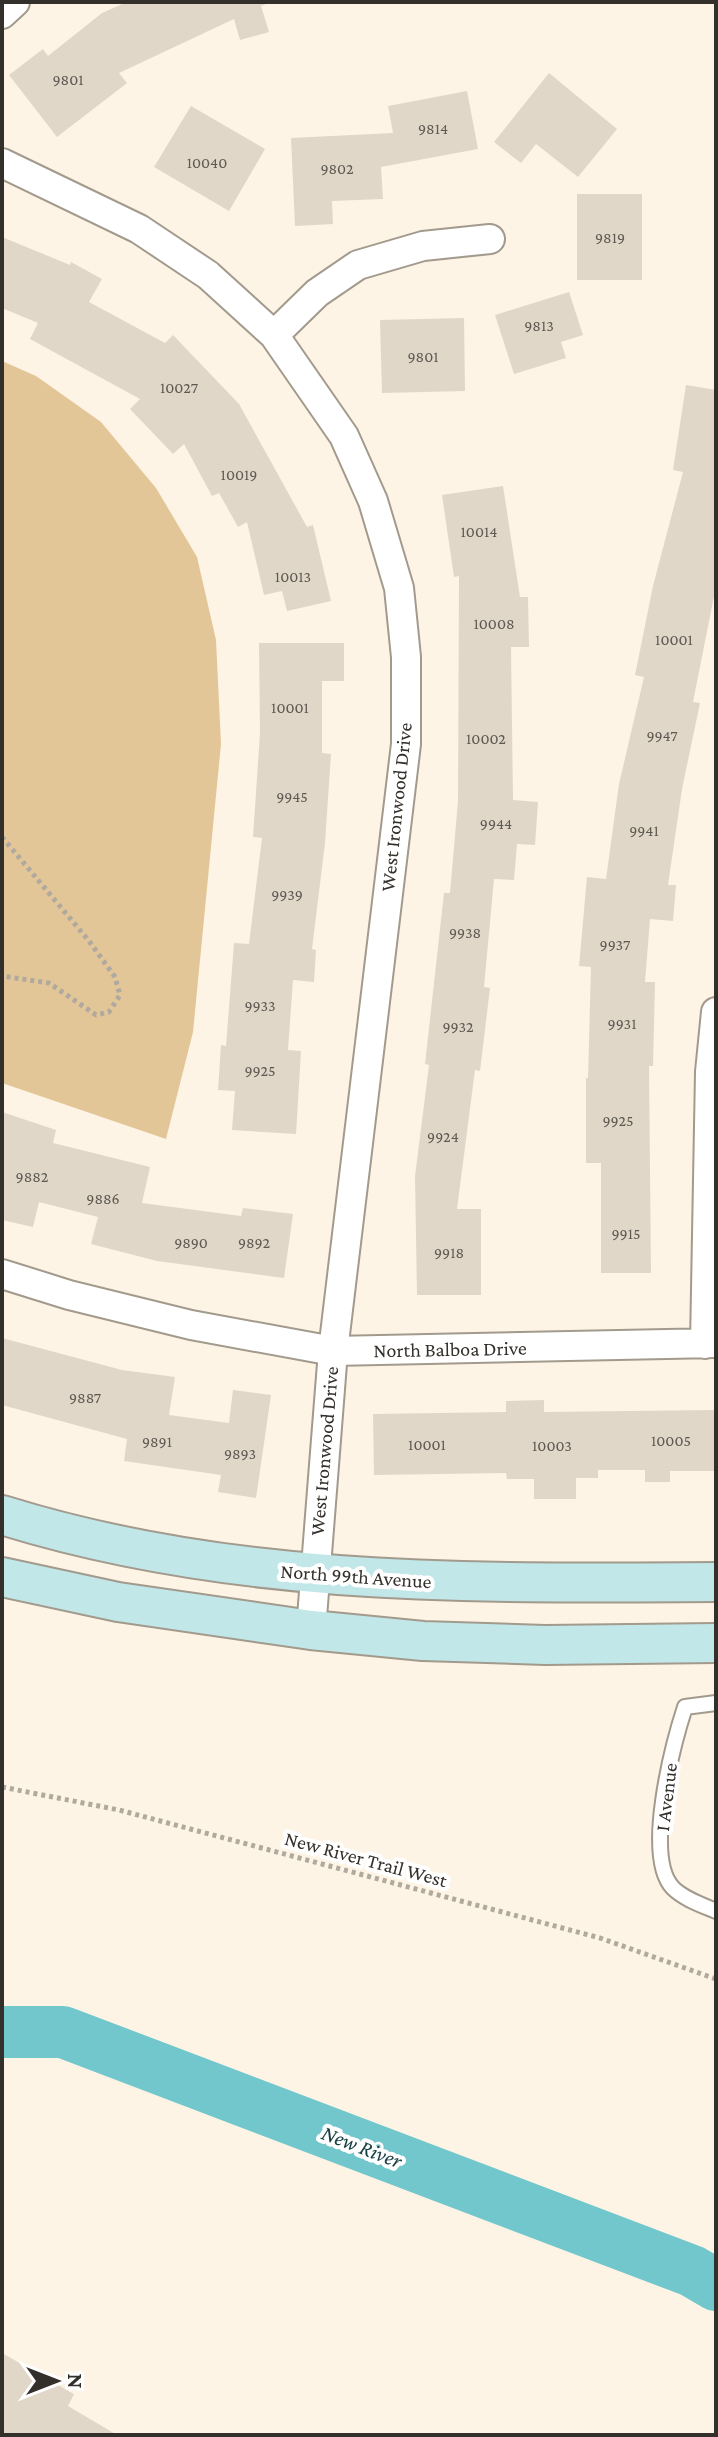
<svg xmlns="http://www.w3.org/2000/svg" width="718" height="2437" font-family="'Crimson Pro',serif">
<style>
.green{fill:#e3c697}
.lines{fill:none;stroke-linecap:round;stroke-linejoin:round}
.river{stroke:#72c7cc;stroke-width:52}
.building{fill:#e0d7c8}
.service-casing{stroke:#a29a8c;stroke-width:18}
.minor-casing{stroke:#a29a8c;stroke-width:32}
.secondary-casing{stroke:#a29a8c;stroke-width:42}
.path{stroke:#b0a99e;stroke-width:5;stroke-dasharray:4 4;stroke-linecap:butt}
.service{stroke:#fff;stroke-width:14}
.minor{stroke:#fff;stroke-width:28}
.secondary{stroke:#c1e7e9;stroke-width:38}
.labels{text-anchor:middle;stroke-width:8;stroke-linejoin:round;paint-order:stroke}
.number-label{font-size:16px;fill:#5e5952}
.street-label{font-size:20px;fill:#332f2a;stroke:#fff}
.water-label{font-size:22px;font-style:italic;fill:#153e41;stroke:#fff}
</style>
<rect width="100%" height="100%" fill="#fdf4e5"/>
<path class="green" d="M 2,361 L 36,376 L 101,422 L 156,488 L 197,557 L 216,640 L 221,744 L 193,1032 L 166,1139 L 2,1083 Z"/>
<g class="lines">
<path class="river" d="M 2,2032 L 63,2032 L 692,2271 L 716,2285"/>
</g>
<path class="building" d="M 127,2 L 271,2 L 261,6 L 269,32 L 240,40 L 234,19 L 119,73 L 127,83 L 57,137 L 9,75 L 43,49 L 48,56 L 102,13 Z
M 549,73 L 617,129 L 578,177 L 536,144 L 521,163 L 494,142 Z
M 467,91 L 478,149 L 381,167 L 383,199 L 332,201 L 333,224 L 295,226 L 291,138 L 393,133 L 388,106 Z
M 191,106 L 265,149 L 229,211 L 154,167 Z
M 577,194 L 642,194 L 642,280 L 577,280 Z
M 2,237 L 70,265 L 71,262 L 102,279 L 89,302 L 165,343 L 173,335 L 239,404 L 307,527 L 313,525 L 331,601 L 287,611 L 282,591 L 264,595 L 247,522 L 238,527 L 219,493 L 212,496 L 184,444 L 173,454 L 130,409 L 140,399 L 30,339 L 38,323 L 2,308 Z
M 569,292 L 583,335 L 561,342 L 566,358 L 514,374 L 495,315 Z
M 464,318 L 465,391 L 382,393 L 380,320 Z
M 686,385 L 716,390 L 716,586 L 693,702 L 700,703 L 682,789 L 668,885 L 676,885 L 673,921 L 650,919 L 645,982 L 655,982 L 653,1066 L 649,1066 L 651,1273 L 601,1273 L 601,1163 L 586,1163 L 586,1078 L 588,1078 L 591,967 L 579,966 L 587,877 L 606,879 L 619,784 L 644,677 L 635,675 L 653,586 L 683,472 L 673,470 Z
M 503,486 L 520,597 L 528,597 L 529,647 L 511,647 L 513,800 L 538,802 L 535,845 L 517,844 L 514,880 L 494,879 L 484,987 L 490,988 L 480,1071 L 475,1070 L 457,1209 L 481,1209 L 481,1295 L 417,1295 L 415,1176 L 429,1065 L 425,1064 L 444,893 L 450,893 L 458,801 L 459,576 L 454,577 L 442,495 Z
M 259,643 L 344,643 L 344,681 L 322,681 L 322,753 L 331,754 L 325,843 L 312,949 L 316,950 L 314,982 L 293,980 L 288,1050 L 301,1051 L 296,1134 L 232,1130 L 235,1091 L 218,1090 L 221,1045 L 226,1046 L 234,943 L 249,944 L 262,838 L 253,837 L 260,733 Z
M 2,1112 L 56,1130 L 53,1143 L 150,1167 L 142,1203 L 241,1216 L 243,1208 L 293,1214 L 284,1278 L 157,1261 L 91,1244 L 98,1217 L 39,1202 L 33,1227 L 2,1220 Z
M 2,1338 L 122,1370 L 175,1377 L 169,1415 L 229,1423 L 233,1390 L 271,1395 L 256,1498 L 218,1492 L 221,1475 L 124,1461 L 127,1439 L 2,1405 Z
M 544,1400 L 544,1412 L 714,1410 L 714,1471 L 670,1471 L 670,1482 L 645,1482 L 645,1470 L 598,1470 L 598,1478 L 576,1478 L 576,1499 L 534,1499 L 534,1479 L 507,1479 L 506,1473 L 374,1475 L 373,1414 L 506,1412 L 506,1401 Z
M 2,2353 L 74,2394 L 68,2406 L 117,2435 L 2,2435 Z"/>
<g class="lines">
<g class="service-casing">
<path id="service" d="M 716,1703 L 685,1707 C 673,1744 643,1857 673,1888 C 684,1899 702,1905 716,1911"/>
</g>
<g class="minor-casing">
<path id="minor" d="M 2,14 L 15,2
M 2,163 L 139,229 L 208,275 L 274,335 L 344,436 L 373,501 L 399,588 L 406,657 L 406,744 L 333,1351 L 311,1630
M 274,335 L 317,293 L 358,265 L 423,246 L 490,239
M 2,1274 L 69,1295 L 191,1325 L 333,1351 L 716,1343
M 705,1344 L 710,1072 L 716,1012"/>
</g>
<g class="secondary-casing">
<path id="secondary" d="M 2,1515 C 236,1588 474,1583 716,1582
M 2,1577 L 118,1602 L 311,1630 L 423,1641 L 545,1645 L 716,1643"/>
</g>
<path class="path" d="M 2,837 L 89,941 L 115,977 L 120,995 L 109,1012 L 96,1015 L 49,983 L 2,976
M 2,1787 L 119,1810 L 600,1938 L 716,1979"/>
<use href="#service" class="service"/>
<use href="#minor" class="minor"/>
<use href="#secondary" class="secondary"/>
</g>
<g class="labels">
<g class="number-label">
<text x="68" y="85">9801</text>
<text x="433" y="134">9814</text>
<text x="207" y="168">10040</text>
<text x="337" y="174">9802</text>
<text x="610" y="243">9819</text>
<text x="539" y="331">9813</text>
<text x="423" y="362">9801</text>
<text x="179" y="393">10027</text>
<text x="239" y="480">10019</text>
<text x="479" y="537">10014</text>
<text x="293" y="582">10013</text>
<text x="494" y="629">10008</text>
<text x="674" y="645">10001</text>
<text x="290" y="713">10001</text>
<text x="662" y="741">9947</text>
<text x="486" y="744">10002</text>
<text x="292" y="802">9945</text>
<text x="496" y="829">9944</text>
<text x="644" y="836">9941</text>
<text x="287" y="900">9939</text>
<text x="465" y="938">9938</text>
<text x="615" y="950">9937</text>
<text x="260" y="1011">9933</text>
<text x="622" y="1029">9931</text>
<text x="458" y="1032">9932</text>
<text x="260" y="1076">9925</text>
<text x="618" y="1126">9925</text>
<text x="443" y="1142">9924</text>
<text x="32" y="1182">9882</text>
<text x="103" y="1204">9886</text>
<text x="626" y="1239">9915</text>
<text x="191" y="1248">9890</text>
<text x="254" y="1248">9892</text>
<text x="449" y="1258">9918</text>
<text x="85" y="1403">9887</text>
<text x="671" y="1446">10005</text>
<text x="157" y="1447">9891</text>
<text x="427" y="1450">10001</text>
<text x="552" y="1451">10003</text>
<text x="240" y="1459">9893</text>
</g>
<g class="street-label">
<text transform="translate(396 807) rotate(-84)" y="7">West Ironwood Drive</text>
<text transform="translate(450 1349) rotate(-1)" y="7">North Balboa Drive</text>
<text transform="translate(324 1451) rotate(-85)" y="7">West Ironwood Drive</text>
<text transform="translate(356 1576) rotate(4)" y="7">North 99th Avenue</text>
<text transform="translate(666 1797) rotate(-83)" y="7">I Avenue</text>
<text transform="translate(366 1859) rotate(15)" y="7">New River Trail West</text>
</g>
<g class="water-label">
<text transform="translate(362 2146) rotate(21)" y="8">New River</text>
</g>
</g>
<rect width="718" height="2437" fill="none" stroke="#332f2a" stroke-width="8"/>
<g transform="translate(56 2381) rotate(90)" stroke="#ffffff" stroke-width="6" paint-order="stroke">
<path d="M0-6L14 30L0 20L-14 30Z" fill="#332f2a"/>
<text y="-12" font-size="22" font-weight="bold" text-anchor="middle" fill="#332f2a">N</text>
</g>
</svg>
